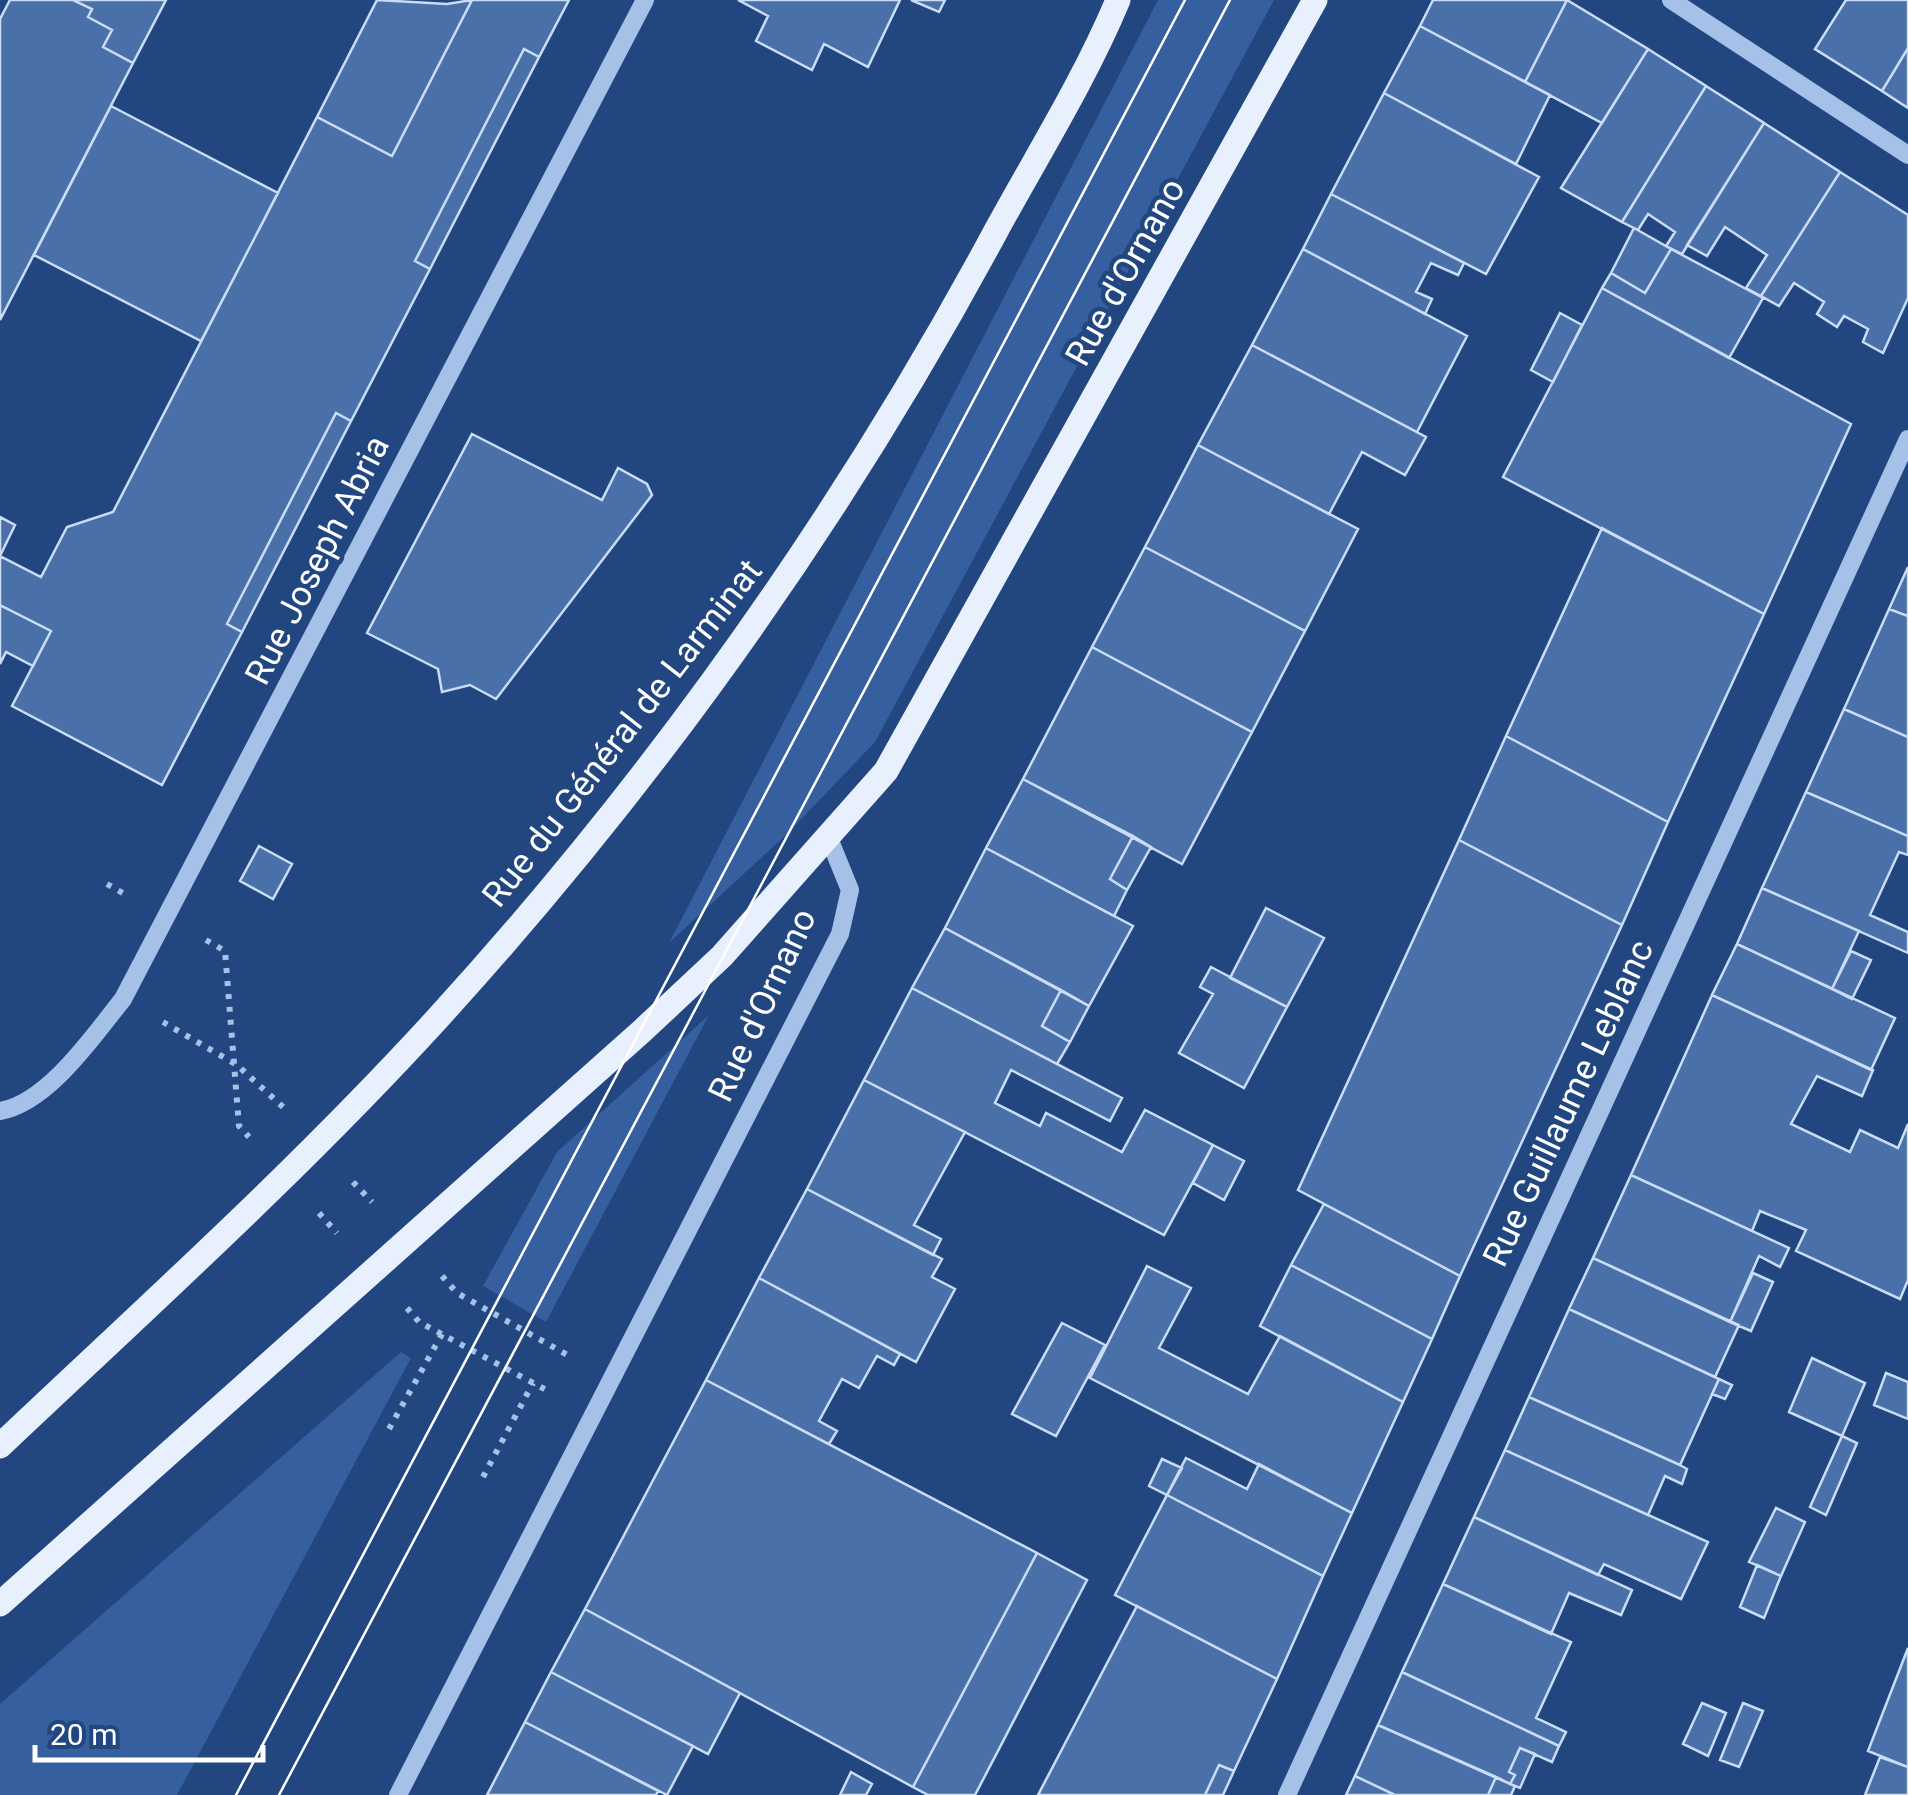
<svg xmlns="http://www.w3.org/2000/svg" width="1908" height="1795" font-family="Roboto,sans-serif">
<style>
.green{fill:#355f9e}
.building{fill:#4970a9;stroke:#cadcf6;stroke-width:2.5}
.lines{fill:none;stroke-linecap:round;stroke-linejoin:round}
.path{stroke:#a6c1e7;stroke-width:6;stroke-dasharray:5 8;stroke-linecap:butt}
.minor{stroke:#a6c1e7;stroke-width:18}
.major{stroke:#e8effd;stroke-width:25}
.tram{stroke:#fff;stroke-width:2.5}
.labels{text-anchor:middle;stroke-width:9;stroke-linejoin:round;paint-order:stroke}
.street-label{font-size:35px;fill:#fff;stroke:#214680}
</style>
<rect width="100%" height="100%" fill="#214680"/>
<path class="green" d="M 1158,0 L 1274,0 L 875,742 L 787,834 L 669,943 Z
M 709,1015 L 546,1322 L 483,1286 L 557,1152 Z
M 401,1352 L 411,1358 L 177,1795 L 0,1795 L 0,1704 Z"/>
<path class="building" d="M 10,0 L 73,0 L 92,9 L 88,17 L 112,30 L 103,47 L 133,63 L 0,320 L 0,19 Z
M 73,0 L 166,0 L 133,63 L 103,47 L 112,30 L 88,17 L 92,9 Z
M 377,0 L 447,4 L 472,0 L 392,156 L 317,117 Z
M 472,0 L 569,0 L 539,57 L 524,49 L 415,261 L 430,269 L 351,421 L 336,413 L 227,624 L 242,632 L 162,785 L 12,706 L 51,631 L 0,605 L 0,517 L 15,525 L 0,556 L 41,577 L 67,527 L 113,512 L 317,117 L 392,156 Z
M 738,0 L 900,0 L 868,67 L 824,44 L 812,70 L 756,41 L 768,16 Z
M 911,0 L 945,0 L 939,12 Z
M 1433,0 L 1567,0 L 1525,82 L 1420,26 Z
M 1567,0 L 1648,49 L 1602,123 L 1525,82 Z
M 1846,0 L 1908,0 L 1908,48 L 1882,91 L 1815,49 Z
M 1420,26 L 1550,95 L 1516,164 L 1384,93 Z
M 1908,48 L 1908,108 L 1882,91 Z
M 524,49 L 539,57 L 430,269 L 415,261 Z
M 1648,49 L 1706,86 L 1622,222 L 1561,188 Z
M 1706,86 L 1764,123 L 1682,254 L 1666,246 L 1675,232 L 1648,214 L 1638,230 L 1622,222 Z
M 1384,93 L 1539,177 L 1486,274 L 1331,194 Z
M 111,106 L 278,193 L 201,341 L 34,255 Z
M 1764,123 L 1840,172 L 1761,296 L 1746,288 L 1767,255 L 1725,227 L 1707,256 L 1687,245 Z
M 1840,172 L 1908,215 L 1908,298 L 1883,353 L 1863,342 L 1868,329 L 1844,316 L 1837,327 L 1817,314 L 1824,302 L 1794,283 L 1779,306 L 1761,296 Z
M 1331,194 L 1464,263 L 1458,275 L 1431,263 L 1416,292 L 1432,299 L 1425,314 L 1303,249 Z
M 1634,228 L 1671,249 L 1645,293 L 1611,273 Z
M 1303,249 L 1467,336 L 1417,432 L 1252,345 Z
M 1671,249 L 1763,298 L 1729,358 L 1602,288 L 1611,273 L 1645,293 Z
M 1602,288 L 1851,424 L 1764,614 L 1503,477 Z
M 1560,313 L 1582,325 L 1553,382 L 1531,370 Z
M 1252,345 L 1426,437 L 1405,475 L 1362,452 L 1329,514 L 1198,445 Z
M 336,413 L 351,421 L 242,632 L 227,624 Z
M 472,434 L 602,500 L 618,468 L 647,484 L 652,495 L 496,699 L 470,685 L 442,692 L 438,669 L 367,633 Z
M 1198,445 L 1358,529 L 1305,631 L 1145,547 Z
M 1602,528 L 1764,614 L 1668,822 L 1506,736 Z
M 1145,547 L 1305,631 L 1252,732 L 1092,647 Z
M 1908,567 L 1908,616 L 1889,609 Z
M 0,605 L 51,631 L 33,666 L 6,652 L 0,664 Z
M 1889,609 L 1908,616 L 1908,737 L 1844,709 Z
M 1092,647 L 1252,732 L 1182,864 L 1023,779 Z
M 1844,709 L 1908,737 L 1908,836 L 1806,792 Z
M 1506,736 L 1668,822 L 1622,925 L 1459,840 Z
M 1023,779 L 1133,836 L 1110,879 L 1127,890 L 1114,916 L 986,848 Z
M 1806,792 L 1908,836 L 1908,855 L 1899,852 L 1870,915 L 1908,932 L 1908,953 L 1762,888 Z
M 1133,836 L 1151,847 L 1127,890 L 1110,879 Z
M 1459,840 L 1622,925 L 1460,1276 L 1298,1190 Z
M 259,846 L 292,864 L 273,899 L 240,881 Z
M 986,848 L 1133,926 L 1089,1006 L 945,928 Z
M 1762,888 L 1859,931 L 1832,989 L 1737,944 Z
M 1266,908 L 1324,938 L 1287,1007 L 1230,978 Z
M 945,928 L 1061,990 L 1042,1026 L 1070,1042 L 1057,1064 L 912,988 Z
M 1737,944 L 1895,1018 L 1871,1070 L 1712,995 Z
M 1851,951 L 1871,960 L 1852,999 L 1832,989 Z
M 1211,967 L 1287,1007 L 1244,1088 L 1179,1053 L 1213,994 L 1200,987 Z
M 912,988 L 1122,1098 L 1110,1121 L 1011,1070 L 995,1103 L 1040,1126 L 1046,1113 L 1122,1152 L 1145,1110 L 1213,1145 L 1164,1235 L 864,1080 Z
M 1061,990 L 1089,1006 L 1070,1042 L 1042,1026 Z
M 1712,995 L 1873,1070 L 1862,1096 L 1817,1076 L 1791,1124 L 1850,1152 L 1860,1130 L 1898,1148 L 1908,1124 L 1908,1280 L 1900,1299 L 1796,1251 L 1806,1230 L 1760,1211 L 1752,1231 L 1631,1175 Z
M 864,1080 L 965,1132 L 914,1225 L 941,1239 L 933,1255 L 807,1189 Z
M 1213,1145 L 1244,1161 L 1224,1200 L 1193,1183 Z
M 1631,1175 L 1789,1248 L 1780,1267 L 1759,1256 L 1730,1322 L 1593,1258 Z
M 807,1189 L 942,1259 L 932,1277 L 955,1289 L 916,1362 L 759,1278 Z
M 1324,1204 L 1460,1276 L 1432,1339 L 1291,1265 Z
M 1593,1258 L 1739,1325 L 1715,1377 L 1569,1309 Z
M 1291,1265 L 1432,1339 L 1403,1402 L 1260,1326 Z
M 1147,1266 L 1191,1288 L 1159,1348 L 1248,1394 L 1280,1336 L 1403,1402 L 1352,1513 L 1090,1378 Z
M 1753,1273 L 1773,1282 L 1751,1331 L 1730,1322 Z
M 759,1278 L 900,1354 L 894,1365 L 877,1356 L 859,1388 L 842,1379 L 819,1421 L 837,1431 L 829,1444 L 706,1380 Z
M 1569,1309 L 1719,1379 L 1680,1465 L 1529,1397 Z
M 1062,1323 L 1105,1345 L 1056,1436 L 1012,1414 Z
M 1812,1358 L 1865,1383 L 1842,1436 L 1789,1412 Z
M 1886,1373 L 1908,1382 L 1908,1419 L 1874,1405 Z
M 1719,1379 L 1732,1385 L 1725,1399 L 1712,1394 Z
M 706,1380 L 1037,1553 L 913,1787 L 585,1609 Z
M 1529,1397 L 1680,1465 L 1687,1469 L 1682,1484 L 1665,1476 L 1648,1515 L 1505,1450 Z
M 1842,1436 L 1857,1443 L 1826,1515 L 1810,1507 Z
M 1505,1450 L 1708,1542 L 1681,1599 L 1604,1564 L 1598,1575 L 1474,1517 Z
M 1186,1458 L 1247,1489 L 1259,1464 L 1352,1513 L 1323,1576 L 1167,1495 Z
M 1162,1459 L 1182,1468 L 1167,1495 L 1149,1486 Z
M 1167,1495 L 1323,1576 L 1277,1679 L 1115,1595 Z
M 1776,1508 L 1805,1522 L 1781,1576 L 1749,1562 Z
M 1474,1517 L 1632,1590 L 1621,1615 L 1569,1593 L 1551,1634 L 1443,1584 Z
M 1037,1553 L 1087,1580 L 975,1795 L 928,1795 L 913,1787 Z
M 1757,1565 L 1781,1576 L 1764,1618 L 1740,1607 Z
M 1443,1584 L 1571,1642 L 1536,1718 L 1566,1732 L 1559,1746 L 1402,1672 Z
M 1137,1606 L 1277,1679 L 1234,1771 L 1219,1765 L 1205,1795 L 1038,1795 Z
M 585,1609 L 740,1693 L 708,1754 L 551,1672 Z
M 1908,1648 L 1908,1767 L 1868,1751 Z
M 551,1672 L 693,1746 L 667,1795 L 525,1722 Z
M 1402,1672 L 1559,1746 L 1552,1762 L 1520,1748 L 1509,1772 L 1515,1775 L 1510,1784 L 1378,1725 Z
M 1702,1703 L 1726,1713 L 1708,1756 L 1683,1744 Z
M 1743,1703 L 1763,1711 L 1739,1767 L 1720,1760 Z
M 525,1722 L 658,1791 L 656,1795 L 487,1795 Z
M 1378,1725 L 1496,1777 L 1488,1795 L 1395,1795 L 1355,1776 Z
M 1520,1748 L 1535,1754 L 1520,1788 L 1510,1784 L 1515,1775 L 1509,1772 Z
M 1880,1757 L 1908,1767 L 1908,1795 L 1865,1795 Z
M 1219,1765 L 1234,1771 L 1223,1795 L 1205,1795 Z
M 851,1772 L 872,1784 L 866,1795 L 840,1795 Z
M 1355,1776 L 1395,1795 L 1346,1795 Z
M 1496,1777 L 1515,1786 L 1511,1795 L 1488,1795 Z"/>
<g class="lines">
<path class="path" d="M 107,884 L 126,895
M 206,940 L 225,951 L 239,1126 L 249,1137
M 163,1022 L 237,1065 L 283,1107
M 353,1182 L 372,1202
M 319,1213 L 337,1233
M 442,1276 L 457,1293 L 571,1357
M 407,1308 L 419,1322 L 550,1392
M 389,1429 L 442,1334
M 483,1477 L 533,1383"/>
<path class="minor" d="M 1671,0 L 1908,155
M 0,1111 C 48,1103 94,1035 123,999 L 645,0
M 398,1795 L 840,934 L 850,890 L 828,836
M 1287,1795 L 1908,439"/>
<path class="major" d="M 0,1446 C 148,1306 299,1170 437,1019 C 655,780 844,514 997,229 C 1038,154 1085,79 1118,0
M 0,1604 L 642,1031 L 722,956 L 886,771 L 1315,0"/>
<path class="tram" d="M 236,1795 L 1185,0
M 279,1795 L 1230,0"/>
</g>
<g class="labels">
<g class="street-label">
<text transform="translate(1125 272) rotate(-61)" y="12">Rue d'Ornano</text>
<text transform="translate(317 560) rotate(-63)" y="12">Rue Joseph Abria</text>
<text transform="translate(622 733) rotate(-52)" y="12">Rue du Général de Larminat</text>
<text transform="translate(762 1005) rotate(-65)" y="12">Rue d'Ornano</text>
<text transform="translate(1568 1103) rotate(-65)" y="12">Rue Guillaume Leblanc</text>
</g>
</g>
<path d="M35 1745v15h228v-15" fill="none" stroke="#ffffff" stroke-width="5"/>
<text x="50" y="1745" font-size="30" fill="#ffffff" stroke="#214680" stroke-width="8" paint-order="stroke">20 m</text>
</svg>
